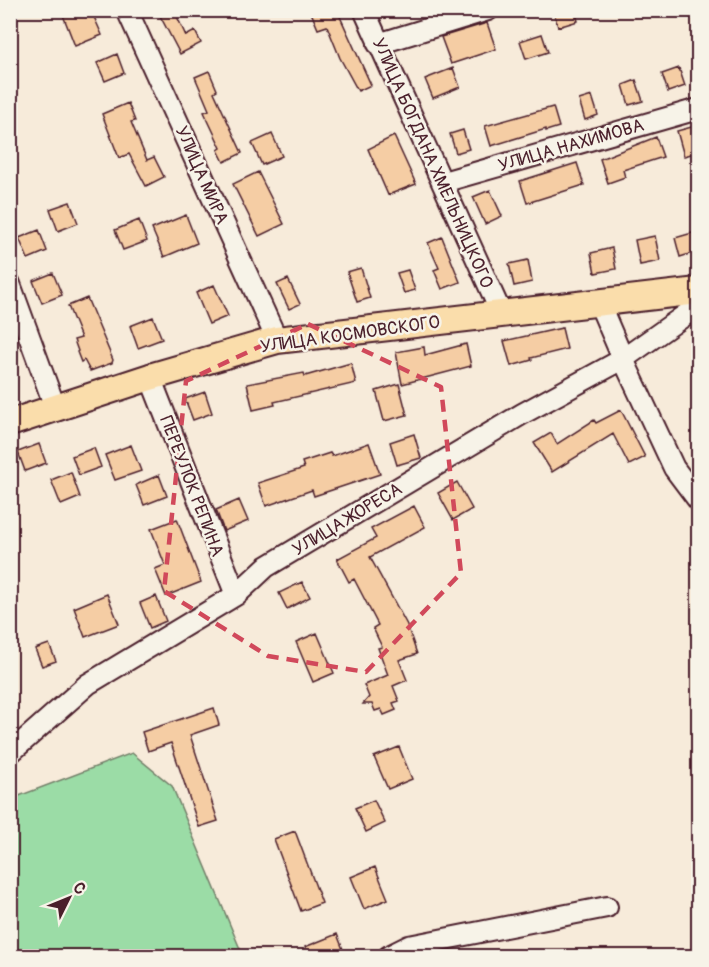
<svg xmlns="http://www.w3.org/2000/svg" width="709" height="967" font-family="Pangolin,sans-serif">
<style>
.green{fill:#9bdca6;stroke:#727e68;stroke-width:1.5}
.building{fill:#f5cda4;stroke:#4a1f2b;stroke-width:1.5}
.lines{fill:none;stroke-linecap:round;stroke-linejoin:round}
.minor-casing{stroke:#4a1f2b;stroke-width:24}
.major-casing{stroke:#4a1f2b;stroke-width:30}
.minor{stroke:#f7f3e8;stroke-width:20}
.major{stroke:#faddab;stroke-width:26}
.marked{fill:none;stroke:#d1495b;stroke-width:4.5;stroke-dasharray:12 8;stroke-linejoin:round}
.labels{text-anchor:middle;stroke-width:5;stroke-linejoin:round;paint-order:stroke}
.street-label{font-size:18px;fill:#4a1f2b;stroke:#f7f3e8}
</style>
<rect width="100%" height="100%" fill="#f7ebda"/>
<filter id="ink" filterUnits="userSpaceOnUse"><feTurbulence type="fractalNoise" baseFrequency=".0167" numOctaves="2"/><feDisplacementMap in="SourceGraphic" scale="12" xChannelSelector="R" yChannelSelector="G"/><feConvolveMatrix kernelMatrix="1 2 1 2 8 2 1 2 1" color-interpolation-filters="sRGB"/></filter>
<g filter="url(#ink)">
<path class="green" d="M 132,753 L 172,786 L 243,956 L 11,956 L 11,799 Z"/>
<path class="building" d="M 61,10 L 91,10 L 102,35 L 75,46 Z
M 157,10 L 174,10 L 186,36 L 195,31 L 201,43 L 180,54 Z
M 310,10 L 337,10 L 371,85 L 358,91 L 340,58 L 327,26 L 318,29 Z
M 553,10 L 575,10 L 578,21 L 558,27 Z
M 487,23 L 496,49 L 451,64 L 441,37 Z
M 542,34 L 548,52 L 526,59 L 520,41 Z
M 117,54 L 124,73 L 105,81 L 97,63 Z
M 453,68 L 460,87 L 433,98 L 425,79 Z
M 679,68 L 685,86 L 668,92 L 662,74 Z
M 209,71 L 217,90 L 214,92 L 242,153 L 224,162 L 218,150 L 221,148 L 204,112 L 209,110 L 195,77 Z
M 636,80 L 643,101 L 629,105 L 623,85 Z
M 592,96 L 598,115 L 585,120 L 579,100 Z
M 128,103 L 135,121 L 131,122 L 147,160 L 154,157 L 164,177 L 146,186 L 129,154 L 119,158 L 102,114 Z
M 553,107 L 559,127 L 546,131 L 546,129 L 491,146 L 485,126 Z
M 699,125 L 699,152 L 684,156 L 677,131 Z
M 463,130 L 469,149 L 456,153 L 450,134 Z
M 272,134 L 282,156 L 262,165 L 252,143 Z
M 394,136 L 416,184 L 388,195 L 368,149 Z
M 656,137 L 663,157 L 623,170 L 625,177 L 608,183 L 600,159 Z
M 577,163 L 584,185 L 527,203 L 520,181 Z
M 258,172 L 284,224 L 259,236 L 233,184 Z
M 490,190 L 502,216 L 485,224 L 473,197 Z
M 70,202 L 78,223 L 58,231 L 50,209 Z
M 186,215 L 197,243 L 164,257 L 152,229 Z
M 139,220 L 147,241 L 123,250 L 115,230 Z
M 39,230 L 47,251 L 28,259 L 19,238 Z
M 699,231 L 699,251 L 680,257 L 675,238 Z
M 655,236 L 660,261 L 640,265 L 635,240 Z
M 442,237 L 460,282 L 442,289 L 434,270 L 439,268 L 428,243 Z
M 612,248 L 616,269 L 595,273 L 591,253 Z
M 528,260 L 532,282 L 514,286 L 509,264 Z
M 361,268 L 370,298 L 357,302 L 347,272 Z
M 408,270 L 415,290 L 404,293 L 397,273 Z
M 53,273 L 62,295 L 42,303 L 33,281 Z
M 288,279 L 300,304 L 289,309 L 277,284 Z
M 214,285 L 228,316 L 209,324 L 196,293 Z
M 87,298 L 113,360 L 112,363 L 90,371 L 84,360 L 81,362 L 77,352 L 78,351 L 74,340 L 81,338 L 68,306 Z
M 153,317 L 162,339 L 138,348 L 130,326 Z
M 562,328 L 567,349 L 531,358 L 532,360 L 511,366 L 504,341 Z
M 466,344 L 471,366 L 402,384 L 396,352 L 424,347 L 425,355 Z
M 351,363 L 356,383 L 274,402 L 275,405 L 253,410 L 247,384 L 304,373 L 305,376 Z
M 399,384 L 407,415 L 384,421 L 376,391 Z
M 205,392 L 212,413 L 193,420 L 185,399 Z
M 621,410 L 645,457 L 629,465 L 613,434 L 552,472 L 534,443 L 551,433 L 557,444 L 594,420 L 596,423 Z
M 414,434 L 421,458 L 397,465 L 390,442 Z
M 369,443 L 380,474 L 314,496 L 312,490 L 266,506 L 258,483 L 304,468 L 302,462 L 330,453 L 332,456 Z
M 39,444 L 46,463 L 25,471 L 18,452 Z
M 131,445 L 141,471 L 115,480 L 105,455 Z
M 94,448 L 101,467 L 79,475 L 72,456 Z
M 71,472 L 80,497 L 61,505 L 51,480 Z
M 159,475 L 167,496 L 144,505 L 136,485 Z
M 457,482 L 472,509 L 453,520 L 438,493 Z
M 239,500 L 248,521 L 224,531 L 216,510 Z
M 414,506 L 425,527 L 370,557 L 407,625 L 417,654 L 399,660 L 407,680 L 393,686 L 399,701 L 393,703 L 396,710 L 384,715 L 381,709 L 375,711 L 372,704 L 363,704 L 369,697 L 364,685 L 388,675 L 378,648 L 382,647 L 373,628 L 378,625 L 354,579 L 349,582 L 337,559 L 376,538 L 371,529 Z
M 177,519 L 201,582 L 166,596 L 155,569 L 165,565 L 151,529 Z
M 302,582 L 310,597 L 287,609 L 279,593 Z
M 107,594 L 119,624 L 85,637 L 74,608 Z
M 156,596 L 166,621 L 150,628 L 140,603 Z
M 317,633 L 334,673 L 313,682 L 296,642 Z
M 49,644 L 56,661 L 42,666 L 35,649 Z
M 214,708 L 219,725 L 190,735 L 218,821 L 199,827 L 171,743 L 148,751 L 142,732 Z
M 399,747 L 412,779 L 388,789 L 374,757 Z
M 374,800 L 385,823 L 366,832 L 355,808 Z
M 295,831 L 322,903 L 301,911 L 274,839 Z
M 375,867 L 388,899 L 364,909 L 351,877 Z
M 337,934 L 346,957 L 309,957 L 305,947 Z"/>
<g class="lines">
<g class="minor-casing">
<path id="minor" d="M 127,10 L 277,340
M 364,10 L 502,315
M 378,44 L 488,10
M 443,182 L 698,109
M 10,284 L 55,407
M 599,303 L 623,359 L 674,468 L 698,500
M 150,377 L 236,595
M 10,753 L 88,684 L 236,595 L 266,567 L 522,414 L 623,359 L 698,306
M 409,946 L 607,907
M 389,956 L 409,946 L 417,954"/>
</g>
<g class="major-casing">
<path id="major" d="M 10,423 L 150,377 L 277,340 L 698,291"/>
</g>
<use href="#minor" class="minor"/>
<use href="#major" class="major"/>
</g>
</g>
<path class="marked" d="M 308,324 L 441,387 L 461,573 L 366,672 L 268,656 L 164,591 L 186,381 Z"/>
<g class="labels">
<g class="street-label">
<text transform="translate(571 145) rotate(-16)" y="6">УЛИЦА НАХИМОВА</text>
<text transform="translate(433 163) rotate(66)" y="6">УЛИЦА БОГДАНА ХМЕЛЬНИЦКОГО</text>
<text transform="translate(202 175) rotate(66)" y="6">УЛИЦА МИРА</text>
<text transform="translate(350 334) rotate(-8)" y="6">УЛИЦА КОСМОВСКОГО</text>
<text transform="translate(192 486) rotate(69)" y="6">ПЕРЕУЛОК РЕПИНА</text>
<text transform="translate(347 519) rotate(-31)" y="6">УЛИЦА ЖОРЕСА</text>
</g>
</g>
<rect width="709" height="967" fill="none" stroke="#f7f3e8" stroke-width="36"/>
<rect x="18" y="18" width="673" height="931" fill="none" stroke="#4a1f2b" stroke-width="2" filter="url(#ink)"/>
<g transform="translate(69 898) rotate(47)" stroke="#f7f3e8" stroke-width="4.5" paint-order="stroke">
<path d="M0-4.5L10 22L0 15L-10 22Z" fill="#4a1f2b"/>
<text y="-9" font-size="16" font-weight="bold" text-anchor="middle" fill="#4a1f2b">С</text>
</g>
</svg>
